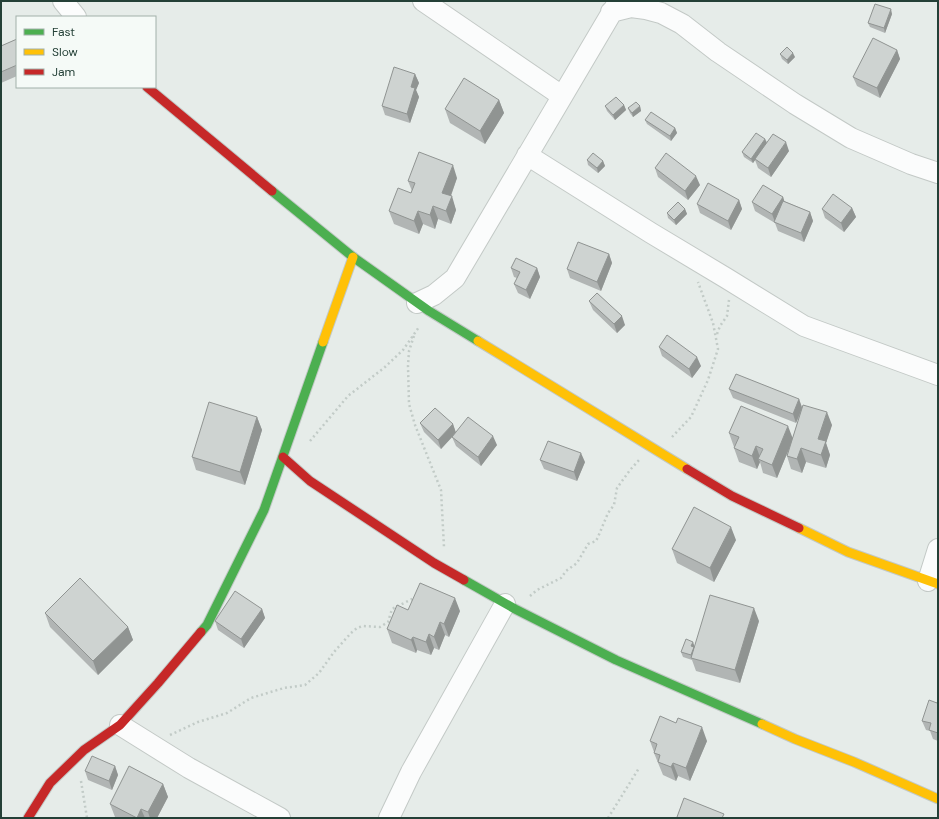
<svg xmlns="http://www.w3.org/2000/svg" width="939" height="819" font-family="'DM Sans',sans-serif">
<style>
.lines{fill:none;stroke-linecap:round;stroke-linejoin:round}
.street-casing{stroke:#c3c9c6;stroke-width:22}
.fast-casing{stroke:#c2c9c6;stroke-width:11}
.slow-casing{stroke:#c2c9c6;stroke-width:11}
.jam-casing{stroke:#c2c9c6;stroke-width:11}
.path{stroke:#c2cbc7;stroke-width:2.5;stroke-dasharray:2 3;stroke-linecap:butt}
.street{stroke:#fbfcfc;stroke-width:20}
.fast{stroke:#4caf50;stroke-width:9}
.slow{stroke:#ffc107;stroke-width:9}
.jam{stroke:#c62828;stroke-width:9}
.wall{fill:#b1b5b4}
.shaded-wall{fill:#909492}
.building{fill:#ced3d1;stroke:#909492}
</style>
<rect width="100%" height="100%" fill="#e6ece9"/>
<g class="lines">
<g class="street-casing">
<path id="street" d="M 63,1 L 76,17
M 423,1 L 562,96
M 611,12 L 631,7 L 646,9 L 661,13 L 682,24 L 718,52 L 795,104 L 851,138 L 911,164 L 938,173
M 527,155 L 651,233 L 726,278 L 804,326 L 938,375
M 417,303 L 434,295 L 455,278 L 618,2
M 928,581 L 938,549
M 120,725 L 189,768 L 280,818
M 389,818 L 411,772 L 505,604"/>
</g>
<g class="fast-casing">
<path id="fast" d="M 272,191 L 353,257 L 429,311 L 478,341
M 464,580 L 515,609 L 616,660 L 762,724
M 201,632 L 207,625 L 264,510 L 323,342"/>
</g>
<g class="slow-casing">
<path id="slow" d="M 478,341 L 687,469
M 323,342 L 353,257
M 799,528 L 848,552 L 938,584
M 762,724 L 795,739 L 854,762 L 938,799"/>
</g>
<g class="jam-casing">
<path id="jam" d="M 147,87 L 272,191
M 283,457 L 310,481 L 434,563 L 464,580
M 687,469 L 732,496 L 799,528
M 28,818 L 50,783 L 84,750 L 120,725 L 158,683 L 201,632"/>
</g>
<path class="path" d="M 717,334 L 720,326 L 727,316 L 729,300
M 414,336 L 409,351 L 408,366 L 409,404 L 415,425 L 441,490 L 444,547
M 672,437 L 691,417 L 708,380 L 718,349 L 713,323 L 698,282
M 310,441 L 348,396 L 385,367 L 403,350 L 419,327
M 530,596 L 537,590 L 561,578 L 566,571 L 577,563 L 588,544 L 596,541 L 598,537 L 608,513 L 614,505 L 617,488 L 630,470 L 639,460
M 170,735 L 198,722 L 227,713 L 251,698 L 284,688 L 305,685 L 319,673 L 334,652 L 351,633 L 357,628 L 363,626 L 380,627 L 388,622 L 392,609 L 416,597
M 81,781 L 87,818
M 608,818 L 639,768"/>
<use href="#street" class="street"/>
<use href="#fast" class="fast"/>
<use href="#slow" class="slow"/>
<use href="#jam" class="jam"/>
</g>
<path class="wall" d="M 892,14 L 885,33 L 870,27 L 868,23 Z
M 17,39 L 17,76 L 1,83 L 1,46 Z
M 897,50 L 900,59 L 880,98 L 857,86 L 853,77 Z
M 780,54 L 795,57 L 788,64 L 782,59 Z
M 415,74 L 419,83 L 416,90 L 419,97 L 410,123 L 385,115 L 382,106 Z
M 499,100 L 504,113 L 485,144 L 450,123 L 445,109 Z
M 624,105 L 626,110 L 615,120 L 607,111 L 605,106 Z
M 640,106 L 641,111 L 633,117 L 630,113 L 628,108 Z
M 645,120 L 675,128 L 677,133 L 671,141 L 647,124 Z
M 765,139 L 767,142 L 789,151 L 771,177 L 758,168 L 755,160 L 753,163 L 744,157 L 742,152 Z
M 587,160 L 603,161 L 605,166 L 598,173 L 588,165 Z
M 655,168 L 700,185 L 688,200 L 658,177 Z
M 457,178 L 451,196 L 456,210 L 451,224 L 438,219 L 435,229 L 423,224 L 419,234 L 394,224 L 389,211 L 411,193 L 412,191 L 408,181 Z
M 783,197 L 784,201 L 810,212 L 813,221 L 804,242 L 778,231 L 775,223 L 755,211 L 752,202 Z
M 739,200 L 742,209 L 731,230 L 700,213 L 697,204 Z
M 852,208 L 856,217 L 844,232 L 825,218 L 822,209 Z
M 685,209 L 687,214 L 676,225 L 668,218 L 667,213 Z
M 609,254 L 612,263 L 601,291 L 570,278 L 567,269 Z
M 511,268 L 537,268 L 540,277 L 530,299 L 518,293 L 514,284 L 517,278 L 514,277 Z
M 589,301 L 625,325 L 617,333 L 593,310 Z
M 659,347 L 701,366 L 692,378 L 662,356 Z
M 729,389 L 799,399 L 802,407 L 832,425 L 826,443 L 830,455 L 826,468 L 806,462 L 802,473 L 791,469 L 787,456 L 788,451 L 777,478 L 763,473 L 760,462 L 757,469 L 739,462 L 734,448 L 735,447 L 734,447 L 729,433 L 793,437 L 799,417 L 796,423 L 733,398 Z
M 257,417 L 262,430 L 245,485 L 196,470 L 192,457 Z
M 420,423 L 453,424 L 456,433 L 497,445 L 481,466 L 456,446 L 452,437 L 455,433 L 441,449 L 424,432 Z
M 540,460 L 585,462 L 577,481 L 544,469 Z
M 736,540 L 714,582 L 677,563 L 672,549 Z
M 262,609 L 265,618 L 244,648 L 218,630 L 215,621 Z
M 408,610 L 460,611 L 449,637 L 445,635 L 439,650 L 434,648 L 431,655 L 417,650 L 416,653 L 392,643 L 387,629 Z
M 45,613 L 128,627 L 133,640 L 98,675 L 50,627 Z
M 759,621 L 740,683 L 696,671 L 692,660 L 683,657 L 681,652 L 693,642 L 694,648 Z
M 938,701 L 938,741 L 933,739 L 930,731 L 926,730 L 922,721 L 937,703 Z
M 650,741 L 707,741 L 690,781 L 678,776 L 676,781 L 663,775 L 654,753 L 654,752 Z
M 115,766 L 118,775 L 112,790 L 88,780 L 85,771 Z
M 163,784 L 168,797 L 157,818 L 116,818 L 115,817 L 110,804 Z"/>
<path class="shaded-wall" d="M 891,9 L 892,14 L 885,33 L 884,28 Z
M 897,50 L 900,59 L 880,98 L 877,88 Z
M 793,53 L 795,57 L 788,64 L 787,60 Z
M 415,74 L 419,83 L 416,90 L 419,97 L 410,123 L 407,114 L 411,87 Z
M 499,100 L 504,113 L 485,144 L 480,131 Z
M 624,105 L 626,110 L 615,120 L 613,115 Z
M 640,106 L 641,111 L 633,117 L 632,113 Z
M 675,128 L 677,133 L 671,141 L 670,136 Z
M 765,139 L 767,144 L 753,163 L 751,159 Z
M 786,142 L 789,151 L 771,177 L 768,168 Z
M 603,161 L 605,166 L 598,173 L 597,168 Z
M 453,165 L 457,178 L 447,206 L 442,193 Z
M 696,176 L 700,185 L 688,200 L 685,191 Z
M 452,196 L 456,210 L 451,224 L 446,211 Z
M 783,197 L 786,206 L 775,222 L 772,214 Z
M 739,200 L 742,209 L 731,230 L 728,221 Z
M 433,206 L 438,219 L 435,229 L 430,215 Z
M 852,208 L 856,217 L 844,232 L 841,223 Z
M 685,209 L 687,214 L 676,225 L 674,220 Z
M 418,211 L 423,224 L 419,234 L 414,221 Z
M 810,212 L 813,221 L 804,242 L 801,233 Z
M 609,254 L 612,263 L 601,291 L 597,282 Z
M 537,268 L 540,277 L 530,299 L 526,290 Z
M 622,316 L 625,325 L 617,333 L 614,324 Z
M 697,357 L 701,366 L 692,378 L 689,369 Z
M 799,399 L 802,408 L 796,423 L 793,414 Z
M 827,412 L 832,425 L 826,443 L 830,455 L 826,468 L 821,455 L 818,439 Z
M 257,417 L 262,430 L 245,485 L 240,472 Z
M 453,424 L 456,433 L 441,449 L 438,440 Z
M 788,426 L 793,439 L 777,478 L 772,465 Z
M 493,436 L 497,445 L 481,466 L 478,457 Z
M 756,446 L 761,460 L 758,459 L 760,462 L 757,469 L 752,456 Z
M 801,448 L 806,462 L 802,473 L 797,459 Z
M 581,453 L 585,462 L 577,481 L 574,472 Z
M 731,527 L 736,540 L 714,582 L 710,568 Z
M 455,598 L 460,611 L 449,637 L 444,624 Z
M 754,608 L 759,621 L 740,683 L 735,670 Z
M 262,609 L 265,618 L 244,648 L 241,639 Z
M 440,622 L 445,635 L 439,650 L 434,637 Z
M 128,627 L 133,640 L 98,675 L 93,661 Z
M 429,634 L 434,648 L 431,655 L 426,642 Z
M 413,637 L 417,650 L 416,653 L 411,640 Z
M 693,642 L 696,651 L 692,658 L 691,655 L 691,646 Z
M 702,727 L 707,741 L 690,781 L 686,768 Z
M 673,763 L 678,776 L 676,781 L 671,767 Z
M 115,766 L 118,775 L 112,790 L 109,781 Z
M 163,784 L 168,797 L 157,818 L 150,818 L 148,812 Z
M 141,809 L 145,818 L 137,818 Z"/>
<path class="building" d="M 875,4 L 891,9 L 884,28 L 868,23 Z
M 873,38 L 897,50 L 877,88 L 853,77 Z
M 17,39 L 17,65 L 1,72 L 1,46 Z
M 787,47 L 793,53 L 787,60 L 780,54 Z
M 394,67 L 415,74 L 411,87 L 415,88 L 407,114 L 382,106 Z
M 464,78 L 499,100 L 480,131 L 445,109 Z
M 616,97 L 624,105 L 613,115 L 605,106 Z
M 636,102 L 640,106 L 632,113 L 628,108 Z
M 651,112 L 675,128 L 670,136 L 645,120 Z
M 756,133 L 765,139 L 751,159 L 742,152 Z
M 773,134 L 786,142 L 768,168 L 755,159 Z
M 419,152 L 453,165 L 442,193 L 452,196 L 446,211 L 433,206 L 430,215 L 418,211 L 414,221 L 389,211 L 398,188 L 411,193 L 415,183 L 408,181 Z
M 593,153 L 603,161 L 597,168 L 587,160 Z
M 666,153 L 696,176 L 685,191 L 655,168 Z
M 708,183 L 739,200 L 728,221 L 697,204 Z
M 763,185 L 783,197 L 772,214 L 752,202 Z
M 833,194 L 852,208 L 841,223 L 822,209 Z
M 783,201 L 810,212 L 801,233 L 774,222 Z
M 678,202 L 685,209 L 674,220 L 667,213 Z
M 578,242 L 609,254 L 597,282 L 567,269 Z
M 516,258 L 537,268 L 526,290 L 514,284 L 520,272 L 511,268 Z
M 597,293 L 622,316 L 614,324 L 589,301 Z
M 667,335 L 697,357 L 689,369 L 659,347 Z
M 736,374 L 799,399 L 793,414 L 729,389 Z
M 209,402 L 257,417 L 240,472 L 192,457 Z
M 803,405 L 827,412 L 818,439 L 826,441 L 821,455 L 801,448 L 797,459 L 787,456 Z
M 741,406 L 788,426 L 772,465 L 758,459 L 763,449 L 756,446 L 752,456 L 734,448 L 739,437 L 729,433 Z
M 435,408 L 453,424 L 438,440 L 420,423 Z
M 468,417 L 493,436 L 478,457 L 452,437 Z
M 548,441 L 581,453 L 574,472 L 540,460 Z
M 694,507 L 731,527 L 710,568 L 672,549 Z
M 80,578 L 128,627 L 93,661 L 45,613 Z
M 420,583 L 455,598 L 444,624 L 440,622 L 434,637 L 429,634 L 426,642 L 413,637 L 411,640 L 387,629 L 397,605 L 408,610 Z
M 235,591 L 262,609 L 241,639 L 215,621 Z
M 710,595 L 754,608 L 735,670 L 691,658 Z
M 686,639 L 693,642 L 691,646 L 694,647 L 691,655 L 681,652 Z
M 929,700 L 937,703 L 938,701 L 938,733 L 929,730 L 931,723 L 922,721 Z
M 660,716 L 676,723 L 678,718 L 702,727 L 686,768 L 673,763 L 671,767 L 658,762 L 660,755 L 654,753 L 657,744 L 650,741 Z
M 92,756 L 115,766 L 109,781 L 85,771 Z
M 129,766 L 163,784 L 148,812 L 141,809 L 137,818 L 110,804 Z
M 684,798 L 724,814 L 722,818 L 679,818 L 677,817 Z"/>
<rect width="939" height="819" fill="none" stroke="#244037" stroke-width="4"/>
<rect x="16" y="16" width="140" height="72" fill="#f5faf7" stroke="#a1b0aa"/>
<rect x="24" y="29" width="20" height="6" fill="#4caf50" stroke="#a1b0aa"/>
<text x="52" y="36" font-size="12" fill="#244037">Fast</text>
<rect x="24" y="49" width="20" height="6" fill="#ffc107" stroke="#a1b0aa"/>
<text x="52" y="56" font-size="12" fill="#244037">Slow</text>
<rect x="24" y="69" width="20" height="6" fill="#c62828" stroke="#a1b0aa"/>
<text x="52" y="76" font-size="12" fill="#244037">Jam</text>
</svg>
